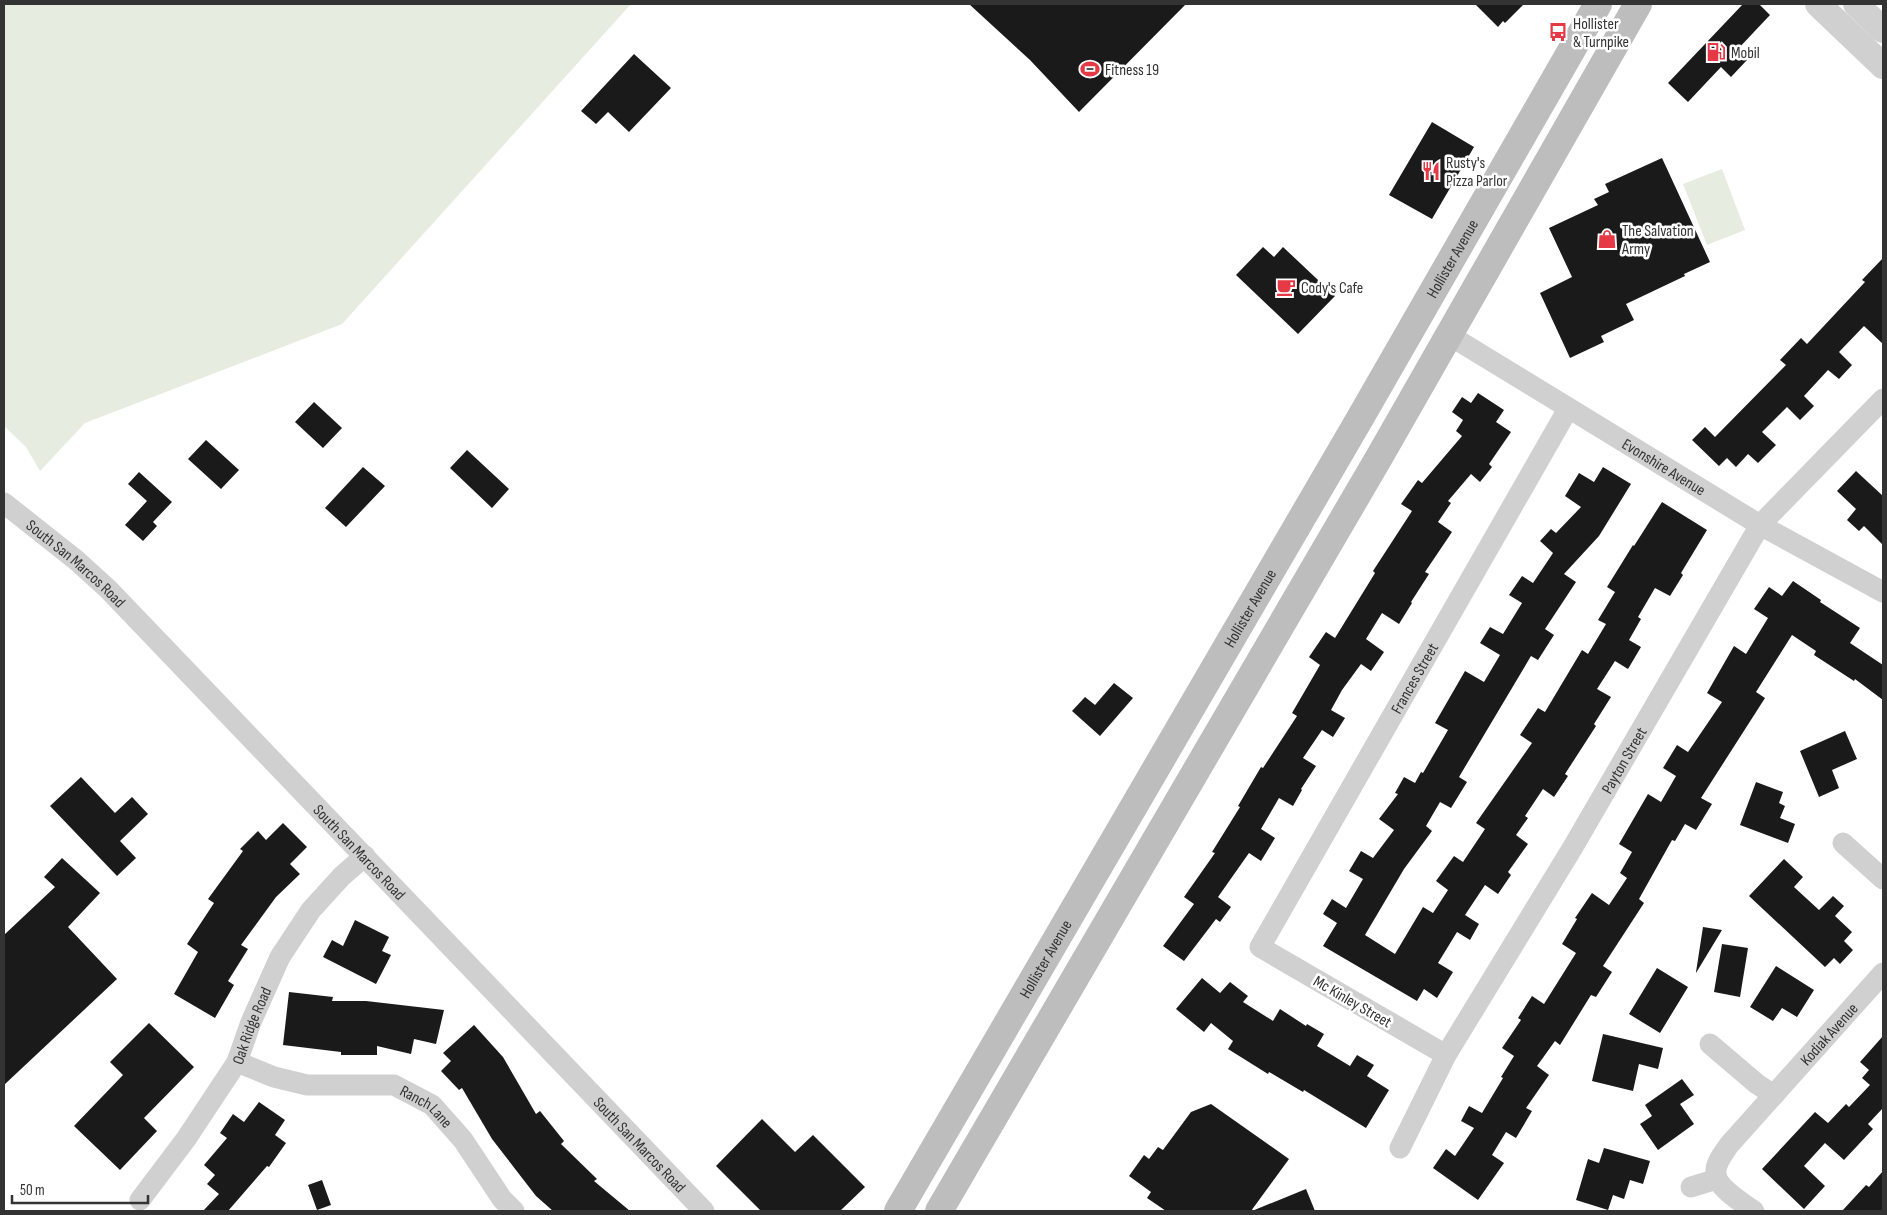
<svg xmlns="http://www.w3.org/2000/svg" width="1887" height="1215" font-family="'Sofia Sans Condensed',sans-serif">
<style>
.green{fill:#e6ecdf}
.building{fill:#1a1a1a}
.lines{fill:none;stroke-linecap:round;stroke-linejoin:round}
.minor{stroke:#d0d0d0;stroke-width:21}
.tertiary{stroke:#d0d0d0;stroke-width:26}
.secondary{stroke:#bdbdbd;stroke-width:28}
.labels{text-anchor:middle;stroke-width:5;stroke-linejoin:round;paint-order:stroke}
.poi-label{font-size:16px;fill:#333;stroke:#fff;text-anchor:start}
.street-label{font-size:16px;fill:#333;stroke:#fff}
</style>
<rect width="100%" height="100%" fill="#fff"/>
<path class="green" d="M 4,4 L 631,4 L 342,324 L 85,423 L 40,471 L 26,447 L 4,426 Z
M 1722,169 L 1745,230 L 1707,245 L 1683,184 Z"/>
<path class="building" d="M 969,4 L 1186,4 L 1079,112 L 1030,60 Z
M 1475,4 L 1524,4 L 1505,23 L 1503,21 L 1498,27 Z
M 1743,4 L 1759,4 L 1770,15 L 1737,50 L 1747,60 L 1731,77 L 1721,67 L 1688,102 L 1668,83 Z
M 634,54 L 671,88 L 629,132 L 608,112 L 596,124 L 581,111 Z
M 1432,122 L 1474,147 L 1432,219 L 1389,195 Z
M 1662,158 L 1710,262 L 1684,274 L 1685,276 L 1626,304 L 1634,320 L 1601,336 L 1604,342 L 1570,358 L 1540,293 L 1572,277 L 1549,228 L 1598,205 L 1594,199 L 1609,192 L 1605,184 Z
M 1263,247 L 1274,257 L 1283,247 L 1335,296 L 1298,334 L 1236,275 Z
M 1883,258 L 1883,344 L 1864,326 L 1839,352 L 1852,365 L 1839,379 L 1828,370 L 1804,396 L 1814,406 L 1800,420 L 1787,407 L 1762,432 L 1776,445 L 1758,463 L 1748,454 L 1736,467 L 1727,458 L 1719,466 L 1692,440 L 1705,427 L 1715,437 L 1786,365 L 1780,360 L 1801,338 L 1807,344 L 1865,282 L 1862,280 Z
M 1478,393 L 1504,410 L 1496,422 L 1511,432 L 1489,464 L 1492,467 L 1480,482 L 1471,474 L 1448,501 L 1451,503 L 1438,522 L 1452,532 L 1425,572 L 1429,574 L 1411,602 L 1412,603 L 1399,624 L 1382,613 L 1366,639 L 1384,652 L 1371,671 L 1361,664 L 1342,690 L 1331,710 L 1345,718 L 1333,737 L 1322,730 L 1303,758 L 1316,766 L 1301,789 L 1302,790 L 1293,806 L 1279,798 L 1261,829 L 1275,838 L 1261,861 L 1249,853 L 1218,897 L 1231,907 L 1220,922 L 1216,919 L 1184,961 L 1163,946 L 1194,904 L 1184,897 L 1215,853 L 1212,852 L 1240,807 L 1238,806 L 1261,767 L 1263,768 L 1297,716 L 1292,713 L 1320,665 L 1309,657 L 1326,632 L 1335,638 L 1375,573 L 1373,571 L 1412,511 L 1401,504 L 1418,480 L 1422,483 L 1462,436 L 1456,431 L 1463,420 L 1452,412 L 1462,397 L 1471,403 Z
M 314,402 L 342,428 L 323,448 L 295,422 Z
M 206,440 L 239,470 L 221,489 L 188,459 Z
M 467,450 L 509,489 L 492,508 L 450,468 Z
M 363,467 L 385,486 L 346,527 L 325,508 Z
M 1603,467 L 1631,484 L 1599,536 L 1564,574 L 1576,582 L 1545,629 L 1554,635 L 1538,660 L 1531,656 L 1459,777 L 1467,782 L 1451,808 L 1440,802 L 1426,826 L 1432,831 L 1404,869 L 1365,935 L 1395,954 L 1423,907 L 1433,913 L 1448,890 L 1436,881 L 1454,856 L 1463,862 L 1485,829 L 1476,823 L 1532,743 L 1520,735 L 1538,708 L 1545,712 L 1582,650 L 1588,654 L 1606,624 L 1598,620 L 1615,592 L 1607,587 L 1633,545 L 1634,546 L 1662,502 L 1707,530 L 1681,573 L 1683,575 L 1670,596 L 1655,588 L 1638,617 L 1641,619 L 1629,640 L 1641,647 L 1628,669 L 1615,661 L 1597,689 L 1611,697 L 1594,724 L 1596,726 L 1565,774 L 1568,776 L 1554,797 L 1543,789 L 1525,816 L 1528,818 L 1516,835 L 1528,844 L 1508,872 L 1511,875 L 1498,894 L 1485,885 L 1465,915 L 1479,924 L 1470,940 L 1457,932 L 1438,963 L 1453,972 L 1437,998 L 1424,989 L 1417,1001 L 1323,946 L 1337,923 L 1323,914 L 1332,899 L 1346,908 L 1363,879 L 1349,871 L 1361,851 L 1373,858 L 1394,830 L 1379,819 L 1398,794 L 1395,793 L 1404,777 L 1415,783 L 1421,772 L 1423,773 L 1448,730 L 1435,723 L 1465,671 L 1484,682 L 1500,655 L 1480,643 L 1490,627 L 1503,634 L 1522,603 L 1509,595 L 1522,576 L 1533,583 L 1553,553 L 1540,541 L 1551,529 L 1556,533 L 1581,507 L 1565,496 L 1579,473 L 1594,482 Z
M 1856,471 L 1883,496 L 1883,545 L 1864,526 L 1859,531 L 1847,520 L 1856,509 L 1837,491 Z
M 139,472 L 172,502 L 153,522 L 157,526 L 143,541 L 125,525 L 147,501 L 128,484 Z
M 1793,581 L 1821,600 L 1820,602 L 1860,628 L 1850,643 L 1883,665 L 1883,700 L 1855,679 L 1854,681 L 1814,655 L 1816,651 L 1792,635 L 1756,692 L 1765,698 L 1701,798 L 1712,804 L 1696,830 L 1685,824 L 1675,841 L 1672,840 L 1639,899 L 1644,903 L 1603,966 L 1612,972 L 1596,997 L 1591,995 L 1560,1045 L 1555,1041 L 1537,1066 L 1549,1075 L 1526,1108 L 1532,1111 L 1516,1138 L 1506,1132 L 1492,1155 L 1504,1163 L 1478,1200 L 1433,1168 L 1446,1149 L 1455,1156 L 1474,1128 L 1461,1121 L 1469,1106 L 1482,1113 L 1503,1078 L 1501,1077 L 1514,1056 L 1502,1048 L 1521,1020 L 1518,1018 L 1532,996 L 1544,1004 L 1576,953 L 1562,944 L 1577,919 L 1575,918 L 1592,893 L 1609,905 L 1627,878 L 1620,873 L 1632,852 L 1619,844 L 1648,794 L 1661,802 L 1676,776 L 1663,768 L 1677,745 L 1688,752 L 1722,702 L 1707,693 L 1734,646 L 1746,654 L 1768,618 L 1754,609 L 1769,587 L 1782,596 Z
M 1114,683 L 1133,698 L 1100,736 L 1072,711 L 1085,697 L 1095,705 Z
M 1845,731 L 1857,759 L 1832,770 L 1839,788 L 1819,797 L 1800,751 Z
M 81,777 L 115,813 L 132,797 L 148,814 L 120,841 L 136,858 L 117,876 L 50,806 Z
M 1756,782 L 1783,792 L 1779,803 L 1785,806 L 1780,818 L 1795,824 L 1788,843 L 1740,825 Z
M 283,823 L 307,847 L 290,864 L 300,874 L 276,897 L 241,945 L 248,949 L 228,981 L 234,985 L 215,1018 L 174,994 L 198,952 L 187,944 L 214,903 L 208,899 L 243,851 L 240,849 L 258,831 L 266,840 Z
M 62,858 L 100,893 L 68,927 L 117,979 L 4,1085 L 4,935 L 55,887 L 44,877 Z
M 1784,859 L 1803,877 L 1794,887 L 1819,910 L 1833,896 L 1844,906 L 1835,916 L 1852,932 L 1844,941 L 1853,950 L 1840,964 L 1834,958 L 1825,967 L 1749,896 Z
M 355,920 L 389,937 L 382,951 L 391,955 L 376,984 L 323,957 L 332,940 L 343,946 Z
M 1703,927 L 1722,930 L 1696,973 L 1696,972 Z
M 1722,944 L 1748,948 L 1740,997 L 1714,992 Z
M 1776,966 L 1814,990 L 1797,1017 L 1782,1008 L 1773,1021 L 1750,1007 Z
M 1657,968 L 1688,987 L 1660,1033 L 1629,1014 Z
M 1202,978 L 1220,993 L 1230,982 L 1248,996 L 1243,1002 L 1273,1021 L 1280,1009 L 1306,1026 L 1307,1024 L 1324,1034 L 1317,1046 L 1350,1066 L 1357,1055 L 1374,1065 L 1367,1076 L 1389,1090 L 1366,1128 L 1304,1090 L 1303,1092 L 1269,1072 L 1268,1074 L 1228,1049 L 1233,1041 L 1211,1023 L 1204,1032 L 1176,1009 Z
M 289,992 L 333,997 L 332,1001 L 366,1001 L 444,1010 L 436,1044 L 414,1039 L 411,1054 L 377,1046 L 377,1055 L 341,1055 L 341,1052 L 283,1045 Z
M 149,1023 L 194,1067 L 144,1118 L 157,1131 L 120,1170 L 74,1126 L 123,1075 L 110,1062 Z
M 474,1025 L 503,1057 L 536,1114 L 540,1111 L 564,1141 L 561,1144 L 597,1179 L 594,1181 L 630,1211 L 553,1211 L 536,1196 L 492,1139 L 462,1088 L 459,1090 L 441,1071 L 451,1061 L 443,1053 Z
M 1603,1034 L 1663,1048 L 1658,1069 L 1639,1064 L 1633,1091 L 1592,1081 Z
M 1883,1036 L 1883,1108 L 1868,1124 L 1873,1129 L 1844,1160 L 1825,1143 L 1804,1166 L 1825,1186 L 1804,1209 L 1762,1169 L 1815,1112 L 1828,1123 L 1846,1104 L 1849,1107 L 1870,1085 L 1862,1078 L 1869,1070 L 1860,1062 Z
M 1682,1079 L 1694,1095 L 1680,1104 L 1694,1124 L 1658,1150 L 1640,1124 L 1652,1116 L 1645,1105 Z
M 259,1102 L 285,1120 L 275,1135 L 286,1143 L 269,1167 L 267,1166 L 228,1211 L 203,1211 L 219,1194 L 207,1184 L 215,1175 L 204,1165 L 227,1138 L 220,1133 L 233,1114 L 244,1122 Z
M 1211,1104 L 1289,1159 L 1251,1211 L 1166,1211 L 1147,1198 L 1151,1192 L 1129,1176 L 1144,1155 L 1149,1159 L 1158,1147 L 1163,1150 L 1191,1112 Z
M 762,1119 L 795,1152 L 813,1135 L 865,1187 L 840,1211 L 761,1211 L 716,1166 Z
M 1604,1148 L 1650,1161 L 1643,1184 L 1630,1180 L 1624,1199 L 1613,1195 L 1608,1210 L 1576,1200 L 1588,1159 L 1599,1163 Z
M 1883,1171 L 1883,1211 L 1842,1211 L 1866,1185 L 1869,1187 Z
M 322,1180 L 331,1205 L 317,1210 L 308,1185 Z
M 1306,1189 L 1315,1211 L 1252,1211 Z"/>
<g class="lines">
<g class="minor">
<path id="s1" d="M 1449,335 L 1760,525 L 1883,592"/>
<path id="s2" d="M 4,503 L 76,560 L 108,589 L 704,1211"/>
<path d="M 1843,843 L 1883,879"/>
<path d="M 1710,1044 L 1757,1084 L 1774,1095"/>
<path id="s3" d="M 1446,1055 L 1260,947 L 1568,409"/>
<path id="s4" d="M 237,1062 L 274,1077 L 307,1085 L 394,1085 L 432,1105 L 463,1140 L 502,1199 L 514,1211"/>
<path id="s5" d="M 1400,1148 L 1446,1055 L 1573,847 L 1760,525 L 1883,399"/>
<path d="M 1691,1187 L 1717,1179"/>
<path id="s6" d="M 140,1200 L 186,1139 L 237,1062 L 251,1022 L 280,957 L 311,910 L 342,876 L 365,856"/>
<path id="s7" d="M 1754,1211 C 1744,1204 1716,1187 1716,1173 C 1715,1163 1723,1154 1729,1145 L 1883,973"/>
</g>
<path class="tertiary" d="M 1818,4 L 1883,66
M 1856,4 L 1883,30"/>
<g class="secondary">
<path id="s8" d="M 898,1211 L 1359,420 L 1598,4"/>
<path d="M 939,1211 L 1381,454 L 1638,4"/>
</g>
</g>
<defs>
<g id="bus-bare" transform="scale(1.5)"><path d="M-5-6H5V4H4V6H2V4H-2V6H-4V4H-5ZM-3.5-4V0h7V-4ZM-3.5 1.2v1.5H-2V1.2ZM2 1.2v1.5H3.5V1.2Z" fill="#e63946" stroke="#fff" stroke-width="2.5" paint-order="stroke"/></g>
<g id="fuel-bare" transform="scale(1.5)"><path d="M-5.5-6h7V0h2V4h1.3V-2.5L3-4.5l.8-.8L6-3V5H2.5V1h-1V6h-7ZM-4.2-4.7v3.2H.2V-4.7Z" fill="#e63946" stroke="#fff" stroke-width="2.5" paint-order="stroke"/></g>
<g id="stadium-bare" transform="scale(1.5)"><path d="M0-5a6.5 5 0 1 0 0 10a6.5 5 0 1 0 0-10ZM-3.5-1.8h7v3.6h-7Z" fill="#e63946" stroke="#fff" stroke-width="2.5" paint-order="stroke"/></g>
<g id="restaurant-bare" transform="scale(1.5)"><path d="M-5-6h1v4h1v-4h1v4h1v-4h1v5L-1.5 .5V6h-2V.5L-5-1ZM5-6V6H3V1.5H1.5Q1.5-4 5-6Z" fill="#e63946" stroke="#fff" stroke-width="2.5" paint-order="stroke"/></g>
<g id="shop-bare" transform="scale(1.5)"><path d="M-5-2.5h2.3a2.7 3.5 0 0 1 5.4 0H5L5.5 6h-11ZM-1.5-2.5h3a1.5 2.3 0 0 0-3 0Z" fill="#e63946" stroke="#fff" stroke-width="2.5" paint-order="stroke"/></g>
<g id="cafe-bare" transform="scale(1.5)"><path d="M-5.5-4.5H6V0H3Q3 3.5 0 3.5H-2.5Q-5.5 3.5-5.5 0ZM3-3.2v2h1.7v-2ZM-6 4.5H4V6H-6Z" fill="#e63946" stroke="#fff" stroke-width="2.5" paint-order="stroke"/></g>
</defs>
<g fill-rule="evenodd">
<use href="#bus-bare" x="1558" y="32"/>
<use href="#fuel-bare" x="1716" y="52"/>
<use href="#stadium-bare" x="1090" y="69"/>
<use href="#restaurant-bare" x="1431" y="171"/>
<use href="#shop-bare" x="1607" y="239"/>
<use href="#cafe-bare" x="1286" y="287"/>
</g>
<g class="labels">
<g class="poi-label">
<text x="1573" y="29">Hollister<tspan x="1573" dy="18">&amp; Turnpike</tspan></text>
<text x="1731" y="58">Mobil</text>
<text x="1105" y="75">Fitness 19</text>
<text x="1446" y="168">Rusty's<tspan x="1446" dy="18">Pizza Parlor</tspan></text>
<text x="1622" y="236">The Salvation<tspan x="1622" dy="18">Army</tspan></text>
<text x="1301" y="293">Cody's Cafe</text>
</g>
<g class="street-label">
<text dy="6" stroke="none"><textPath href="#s8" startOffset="1102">Hollister Avenue</textPath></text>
<text dy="6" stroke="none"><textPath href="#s1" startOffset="252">Evonshire Avenue</textPath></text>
<text dy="6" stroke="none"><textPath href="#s2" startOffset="94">South San Marcos Road</textPath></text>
<text dy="6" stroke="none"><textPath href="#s8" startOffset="698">Hollister Avenue</textPath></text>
<text dy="6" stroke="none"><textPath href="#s3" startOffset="525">Frances Street</textPath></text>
<text dy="6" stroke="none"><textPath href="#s5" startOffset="448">Payton Street</textPath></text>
<text dy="6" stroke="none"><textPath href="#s2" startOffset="499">South San Marcos Road</textPath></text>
<text dy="6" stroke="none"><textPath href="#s8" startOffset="292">Hollister Avenue</textPath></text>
<text transform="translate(1353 1001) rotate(30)" y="6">Mc Kinley Street</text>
<text dy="6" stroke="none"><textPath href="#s6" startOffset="208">Oak Ridge Road</textPath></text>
<text dy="6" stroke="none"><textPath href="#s7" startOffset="236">Kodiak Avenue</textPath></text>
<text dy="6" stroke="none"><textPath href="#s4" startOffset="200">Ranch Lane</textPath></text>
<text dy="6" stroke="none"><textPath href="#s2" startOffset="904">South San Marcos Road</textPath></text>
</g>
</g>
<rect width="1887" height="1215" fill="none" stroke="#333333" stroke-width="10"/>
<path d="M12 1195v8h136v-8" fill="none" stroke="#333333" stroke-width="2.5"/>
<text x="20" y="1195" font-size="15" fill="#333333" stroke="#ffffff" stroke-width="4" paint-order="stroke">50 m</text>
</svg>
